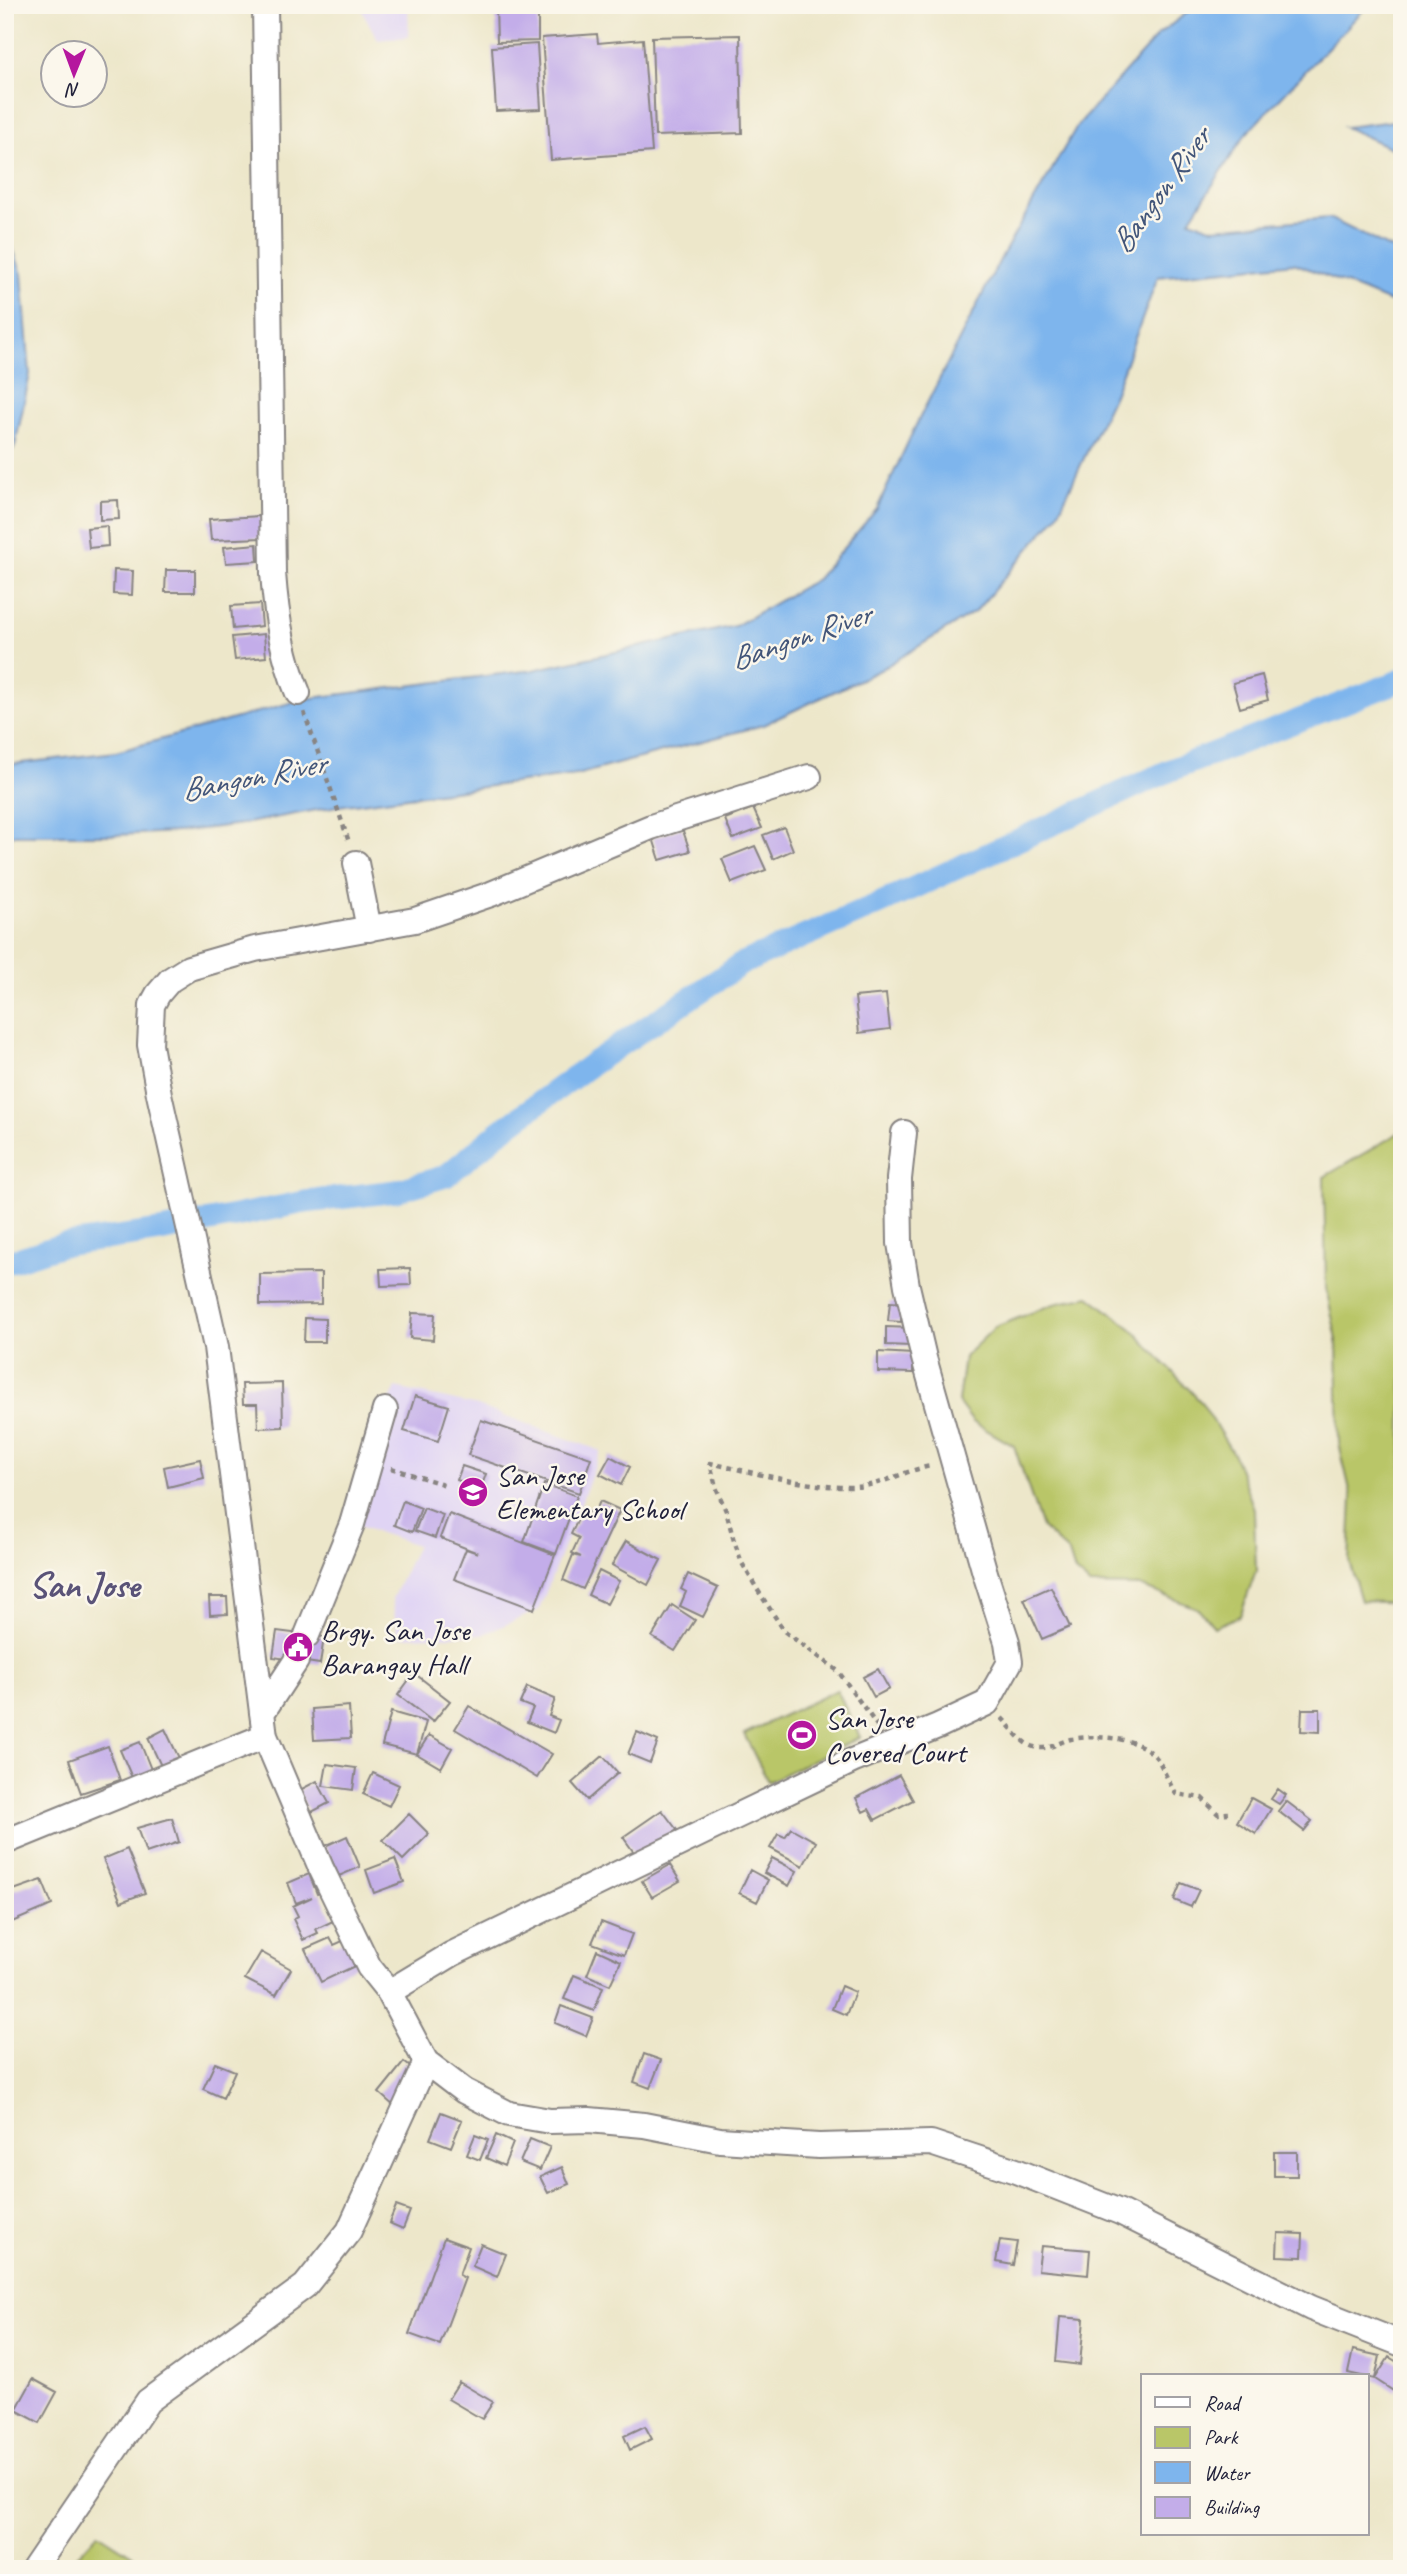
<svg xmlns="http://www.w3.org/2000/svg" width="1407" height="2574" font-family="Caveat,sans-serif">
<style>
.built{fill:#e0d4f4}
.green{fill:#b9c668;stroke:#6e7452;stroke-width:2}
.water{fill:#7eb5ed;stroke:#506c94;stroke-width:2}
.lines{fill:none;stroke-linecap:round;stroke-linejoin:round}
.canal{stroke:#7eb5ed;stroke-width:23}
.building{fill:#c3ade9}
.minor-casing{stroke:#888482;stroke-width:28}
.path{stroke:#888482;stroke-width:4.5;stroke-dasharray:5 5;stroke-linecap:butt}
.minor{stroke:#fff;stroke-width:24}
.labels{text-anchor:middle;stroke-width:5;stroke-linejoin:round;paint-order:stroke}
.poi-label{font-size:30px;fill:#22223b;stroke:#fbf7ec;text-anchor:start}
.water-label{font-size:32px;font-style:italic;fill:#425579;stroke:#fbf7ec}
.district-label{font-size:37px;font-weight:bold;fill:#5a5378;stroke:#fbf7ec}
</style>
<rect width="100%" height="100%" fill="#fbf7ec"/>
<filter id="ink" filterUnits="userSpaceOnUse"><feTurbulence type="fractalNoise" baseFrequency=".0143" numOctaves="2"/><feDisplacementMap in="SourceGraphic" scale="14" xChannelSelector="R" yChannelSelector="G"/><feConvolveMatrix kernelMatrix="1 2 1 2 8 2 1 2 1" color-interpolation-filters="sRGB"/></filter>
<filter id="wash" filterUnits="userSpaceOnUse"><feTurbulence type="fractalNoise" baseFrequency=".00686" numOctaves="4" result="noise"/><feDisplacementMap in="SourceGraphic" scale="28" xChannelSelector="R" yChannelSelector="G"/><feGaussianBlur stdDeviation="1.57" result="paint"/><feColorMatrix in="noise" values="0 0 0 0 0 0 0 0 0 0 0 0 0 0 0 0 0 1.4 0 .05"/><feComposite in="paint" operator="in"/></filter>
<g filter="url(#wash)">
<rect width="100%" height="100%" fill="#ede7ca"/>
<path class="built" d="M 359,5 L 408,5 L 409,37 L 378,40 Z
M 396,1388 L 478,1406 L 601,1451 L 539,1610 L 482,1635 L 398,1637 L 392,1599 L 417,1545 L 352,1524 L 385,1410 Z"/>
<path class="green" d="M 1402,1131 L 1402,1603 L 1361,1601 L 1349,1561 L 1352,1499 L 1339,1443 L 1337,1339 L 1326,1289 L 1324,1177 Z
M 1089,1296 L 1132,1329 L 1202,1403 L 1235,1457 L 1254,1509 L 1256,1571 L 1240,1616 L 1214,1627 L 1199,1609 L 1140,1586 L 1090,1585 L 1075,1572 L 1069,1553 L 1042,1528 L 1014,1446 L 973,1422 L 958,1402 L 964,1357 L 995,1327 L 1054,1304 Z
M 837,1690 L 860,1737 L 768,1782 L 744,1734 Z
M 98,2533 L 154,2569 L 65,2569 Z"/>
<path class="water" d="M 1197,5 L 1368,5 L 1245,135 L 1190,220 L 1214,228 L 1329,218 L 1402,254 L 1402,307 L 1294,263 L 1158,277 L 1114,394 L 1057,516 L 976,611 L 880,670 L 763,725 L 576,775 L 338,806 L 242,824 L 177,832 L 115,835 L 5,835 L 5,765 L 116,752 L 304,699 L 533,670 L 735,626 L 817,579 L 877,509 L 916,425 L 1002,256 L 1077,126 L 1158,35 Z
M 1402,120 L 1402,153 L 1345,127 Z
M 5,227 L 22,274 L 30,374 L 15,446 L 5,462 Z"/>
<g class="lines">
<path class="canal" d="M 5,1263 L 62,1245 L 160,1231 L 305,1202 L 396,1191 L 446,1176 L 502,1130 L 593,1063 L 743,963 L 872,907 L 1171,770 L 1402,680"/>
</g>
<g id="blocks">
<path class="building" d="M 496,5 L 538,5 L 538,41 L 497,42 Z
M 597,34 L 598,43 L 643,39 L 652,152 L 551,160 L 542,38 Z
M 740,35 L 742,133 L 655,136 L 652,37 Z
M 537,44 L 541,109 L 496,111 L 492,47 Z
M 118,500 L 119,519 L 100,520 L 100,501 Z
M 261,516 L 262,538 L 211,540 L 209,519 Z
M 107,526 L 108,546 L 89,548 L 87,528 Z
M 257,544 L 258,561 L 226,563 L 224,547 Z
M 114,570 L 133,571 L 132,595 L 113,594 Z
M 166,570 L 195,570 L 195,592 L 165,592 Z
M 260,604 L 262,626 L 233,629 L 231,606 Z
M 264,634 L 266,657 L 235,660 L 232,637 Z
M 1262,675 L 1268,700 L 1240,708 L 1233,683 Z
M 753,808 L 762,828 L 733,839 L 725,819 Z
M 784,827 L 793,850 L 773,859 L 763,835 Z
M 682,828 L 690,851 L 660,860 L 653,838 Z
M 755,846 L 766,870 L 732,883 L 722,859 Z
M 886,994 L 890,1029 L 859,1033 L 855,997 Z
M 410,1268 L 411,1285 L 381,1286 L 380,1269 Z
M 321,1273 L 321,1304 L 260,1305 L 260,1274 Z
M 890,1302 L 902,1303 L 901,1322 L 888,1321 Z
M 412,1313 L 435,1314 L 433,1340 L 410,1338 Z
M 305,1318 L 325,1319 L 325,1342 L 304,1342 Z
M 886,1327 L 912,1328 L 911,1346 L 886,1345 Z
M 878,1352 L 913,1354 L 913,1373 L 878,1372 Z
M 282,1383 L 283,1427 L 258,1428 L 257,1404 L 243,1404 L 242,1384 Z
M 415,1396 L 449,1406 L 438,1441 L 404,1431 Z
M 481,1420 L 591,1458 L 579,1493 L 468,1455 Z
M 610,1456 L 630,1467 L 621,1485 L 600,1474 Z
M 200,1459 L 204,1478 L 168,1487 L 164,1467 Z
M 462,1466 L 486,1474 L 481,1488 L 457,1480 Z
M 544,1484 L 577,1496 L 556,1554 L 524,1542 Z
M 403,1501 L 421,1508 L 412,1532 L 394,1525 Z
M 600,1501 L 620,1510 L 583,1589 L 563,1580 L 573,1555 L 581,1557 L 572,1553 L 579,1538 L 571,1534 L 583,1509 L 594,1515 Z
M 424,1508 L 443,1515 L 435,1538 L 415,1531 Z
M 449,1514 L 555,1555 L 534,1609 L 454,1579 L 466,1549 L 478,1553 L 440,1538 Z
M 626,1541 L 661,1560 L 648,1585 L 612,1565 Z
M 599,1571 L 619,1581 L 607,1604 L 588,1595 Z
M 688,1574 L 718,1588 L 703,1617 L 680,1606 L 686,1592 L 681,1589 Z
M 1051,1587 L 1070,1627 L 1042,1639 L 1024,1599 Z
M 209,1597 L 227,1597 L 228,1614 L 210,1615 Z
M 672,1605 L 695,1620 L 675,1651 L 652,1637 Z
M 277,1631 L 324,1637 L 320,1664 L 273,1657 Z
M 878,1669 L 889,1689 L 874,1697 L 863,1677 Z
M 414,1673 L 450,1701 L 433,1722 L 398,1695 Z
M 527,1687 L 555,1699 L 549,1716 L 559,1720 L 554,1733 L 527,1722 L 533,1708 L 520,1703 Z
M 349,1706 L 351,1738 L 314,1740 L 312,1709 Z
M 469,1706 L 552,1754 L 537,1778 L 455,1729 Z
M 1302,1709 L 1320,1709 L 1320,1732 L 1301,1731 Z
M 391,1712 L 426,1722 L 417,1754 L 382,1745 Z
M 165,1729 L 179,1758 L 161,1766 L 148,1738 Z
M 637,1732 L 658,1741 L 650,1763 L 628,1754 Z
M 429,1735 L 452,1748 L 441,1768 L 417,1754 Z
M 140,1742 L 152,1772 L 133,1780 L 120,1750 Z
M 108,1746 L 120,1780 L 81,1793 L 69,1760 Z
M 603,1756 L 618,1773 L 587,1800 L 572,1783 Z
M 327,1764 L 356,1768 L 353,1790 L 323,1786 Z
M 373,1773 L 399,1785 L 389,1806 L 363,1794 Z
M 899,1775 L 913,1800 L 875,1820 L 869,1809 L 863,1812 L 856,1798 Z
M 317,1781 L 329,1803 L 310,1813 L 298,1791 Z
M 1278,1789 L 1286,1795 L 1279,1804 L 1271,1799 Z
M 1251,1798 L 1271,1809 L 1256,1834 L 1237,1822 Z
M 1286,1801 L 1312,1821 L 1304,1831 L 1278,1811 Z
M 662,1810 L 677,1830 L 638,1858 L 623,1837 Z
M 409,1814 L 429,1834 L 403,1860 L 383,1840 Z
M 172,1818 L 179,1842 L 146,1853 L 137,1828 Z
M 791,1828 L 816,1842 L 803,1866 L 770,1848 L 778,1834 L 785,1837 Z
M 347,1836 L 360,1867 L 339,1876 L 325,1846 Z
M 127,1849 L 145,1893 L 121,1902 L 103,1859 Z
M 772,1858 L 797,1871 L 789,1886 L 764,1873 Z
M 395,1859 L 404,1882 L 374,1893 L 366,1870 Z
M 670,1865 L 680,1881 L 652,1897 L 642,1881 Z
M 750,1870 L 768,1880 L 757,1902 L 739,1893 Z
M 309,1874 L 317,1894 L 320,1893 L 333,1921 L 316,1929 L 318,1933 L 303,1940 L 293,1919 L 298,1916 L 293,1906 L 312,1897 L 296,1903 L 288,1883 Z
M 42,1880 L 52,1905 L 5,1925 L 5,1893 Z
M 1181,1883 L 1199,1890 L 1191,1907 L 1174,1900 Z
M 601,1922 L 632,1934 L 624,1955 L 592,1943 Z
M 330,1938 L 334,1945 L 347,1939 L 359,1964 L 321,1982 L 305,1949 Z
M 597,1950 L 621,1961 L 610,1985 L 587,1975 Z
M 261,1952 L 291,1969 L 276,1995 L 245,1979 Z
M 574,1975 L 603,1987 L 594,2011 L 564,1999 Z
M 841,1986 L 855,1992 L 846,2015 L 832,2009 Z
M 561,2006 L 593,2018 L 586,2036 L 555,2023 Z
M 644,2054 L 661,2060 L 650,2088 L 634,2082 Z
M 404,2062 L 420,2075 L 394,2106 L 379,2093 Z
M 215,2063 L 235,2071 L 223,2098 L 203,2089 Z
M 441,2112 L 462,2120 L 451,2147 L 430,2139 Z
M 475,2135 L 488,2140 L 480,2160 L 467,2155 Z
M 496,2135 L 513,2143 L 504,2166 L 486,2158 Z
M 530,2139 L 550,2147 L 540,2170 L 520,2162 Z
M 1274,2152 L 1297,2152 L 1297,2176 L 1274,2176 Z
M 562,2167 L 569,2184 L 548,2193 L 540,2177 Z
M 396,2206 L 410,2211 L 403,2229 L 389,2223 Z
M 1278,2233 L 1303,2234 L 1302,2257 L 1277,2256 Z
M 444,2238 L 469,2247 L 459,2275 L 465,2278 L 440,2345 L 409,2334 Z
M 1000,2240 L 1017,2242 L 1013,2265 L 996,2262 Z
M 481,2244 L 506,2254 L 497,2277 L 472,2266 Z
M 1041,2246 L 1090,2250 L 1088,2275 L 1038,2270 Z
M 1060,2317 L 1084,2319 L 1080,2365 L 1056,2362 Z
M 1353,2350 L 1380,2356 L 1375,2379 L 1348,2373 Z
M 1389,2357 L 1402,2365 L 1402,2381 L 1395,2392 L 1375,2379 Z
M 33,2379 L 57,2392 L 40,2423 L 16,2410 Z
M 459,2382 L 493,2402 L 482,2419 L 448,2399 Z
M 645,2426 L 652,2439 L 630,2450 L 624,2436 Z"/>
</g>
</g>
<g filter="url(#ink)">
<use href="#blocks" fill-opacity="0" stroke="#888482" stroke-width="2"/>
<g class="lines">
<g class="minor-casing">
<path id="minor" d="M 265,5 L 273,573 C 276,615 282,655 298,693
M 356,863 L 369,929
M 307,1635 L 352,1524 L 385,1410
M 262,1713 L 296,1661
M 265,1736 L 321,1868 L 369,1967 L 389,1992 L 426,2062 L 464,2091 L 509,2114 L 550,2121 L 589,2120 L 644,2125 L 720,2140 L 819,2146 L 931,2143 L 1016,2171 L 1120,2212 L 1311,2308 L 1402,2344
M 5,1842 L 265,1736 L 216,1347 L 159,1094 L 150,1045 L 152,1005 L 158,994 L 170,980 L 189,968 L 255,949 L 415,920 L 491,894 L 651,827 L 809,777
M 389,1992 L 452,1954 L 708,1830 L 852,1761 L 938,1726 L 987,1703 L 1010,1662 L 1007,1642 L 985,1573 L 924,1358 L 907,1286 L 900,1243 L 899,1179 L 904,1133
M 34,2569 L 148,2401 L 305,2286 L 349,2231 L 426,2062"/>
</g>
<path class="path" d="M 304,712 L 349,842
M 391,1468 L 446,1485
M 1002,1718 C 1012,1728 1020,1743 1034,1747 C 1049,1751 1058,1742 1071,1739 C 1096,1735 1142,1736 1158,1760 C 1164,1770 1169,1783 1176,1794 L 1202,1798 L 1218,1814 L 1228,1813
M 878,1727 L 838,1671 L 785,1632 L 757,1589 L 742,1563 L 734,1541 L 726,1511 L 716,1487 L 710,1463 C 751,1472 825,1492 865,1486 C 888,1482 909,1469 932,1466"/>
<use href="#minor" class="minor"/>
</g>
</g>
<defs>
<g id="school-disc" transform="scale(1.575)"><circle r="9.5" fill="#b5179e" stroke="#fbf7ec"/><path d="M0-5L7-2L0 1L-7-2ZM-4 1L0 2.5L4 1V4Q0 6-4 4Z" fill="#fff"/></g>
<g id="civic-disc" transform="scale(1.575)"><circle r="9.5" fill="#b5179e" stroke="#fbf7ec"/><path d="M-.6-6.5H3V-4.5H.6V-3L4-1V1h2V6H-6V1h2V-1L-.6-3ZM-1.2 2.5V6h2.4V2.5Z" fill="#fff"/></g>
<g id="stadium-disc" transform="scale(1.575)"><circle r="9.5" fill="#b5179e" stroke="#fbf7ec"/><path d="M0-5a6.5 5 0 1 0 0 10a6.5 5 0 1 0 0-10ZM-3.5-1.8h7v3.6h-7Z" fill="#fff"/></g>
</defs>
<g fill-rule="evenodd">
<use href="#school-disc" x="473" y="1492"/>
<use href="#civic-disc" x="298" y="1647"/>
<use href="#stadium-disc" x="802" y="1735"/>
</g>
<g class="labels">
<g class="poi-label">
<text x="496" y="1485">San Jose<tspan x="496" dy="34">Elementary School</tspan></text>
<text x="321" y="1640">Brgy. San Jose<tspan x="321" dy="34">Barangay Hall</tspan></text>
<text x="825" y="1728">San Jose<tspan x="825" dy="34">Covered Court</tspan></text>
</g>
<g class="water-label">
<text transform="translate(1160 190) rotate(-54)" y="11">Bangon River</text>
<text transform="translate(800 636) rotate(-19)" y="11">Bangon River</text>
<text transform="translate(253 776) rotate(-11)" y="11">Bangon River</text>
</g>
<g class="district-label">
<text x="84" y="1597">San Jose</text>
</g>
</g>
<rect width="1407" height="2574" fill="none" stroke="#fbf7ec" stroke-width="28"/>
<rect x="1141" y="2374" width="228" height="161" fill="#fbf7ec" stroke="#a4a2a5" stroke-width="2"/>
<rect x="1155" y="2397" width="35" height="10" fill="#ffffff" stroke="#a4a2a5" stroke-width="2"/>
<text x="1204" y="2410" font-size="21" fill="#22223b">Road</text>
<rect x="1155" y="2427" width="35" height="21" fill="#b9c668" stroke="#a4a2a5" stroke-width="2"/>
<text x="1204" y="2444" font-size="21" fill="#22223b">Park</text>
<rect x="1155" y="2462" width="35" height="21" fill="#7eb5ed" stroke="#a4a2a5" stroke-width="2"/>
<text x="1204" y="2480" font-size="21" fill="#22223b">Water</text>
<rect x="1155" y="2497" width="35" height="21" fill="#c3ade9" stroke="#a4a2a5" stroke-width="2"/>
<text x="1204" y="2514" font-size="21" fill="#22223b">Building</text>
<g transform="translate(74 74) rotate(181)"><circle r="33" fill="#fbf7ec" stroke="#a4a2a5" stroke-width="2"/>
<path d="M0-5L12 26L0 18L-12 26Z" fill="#b5179e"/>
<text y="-10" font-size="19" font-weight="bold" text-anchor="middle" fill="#22223b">N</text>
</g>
</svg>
